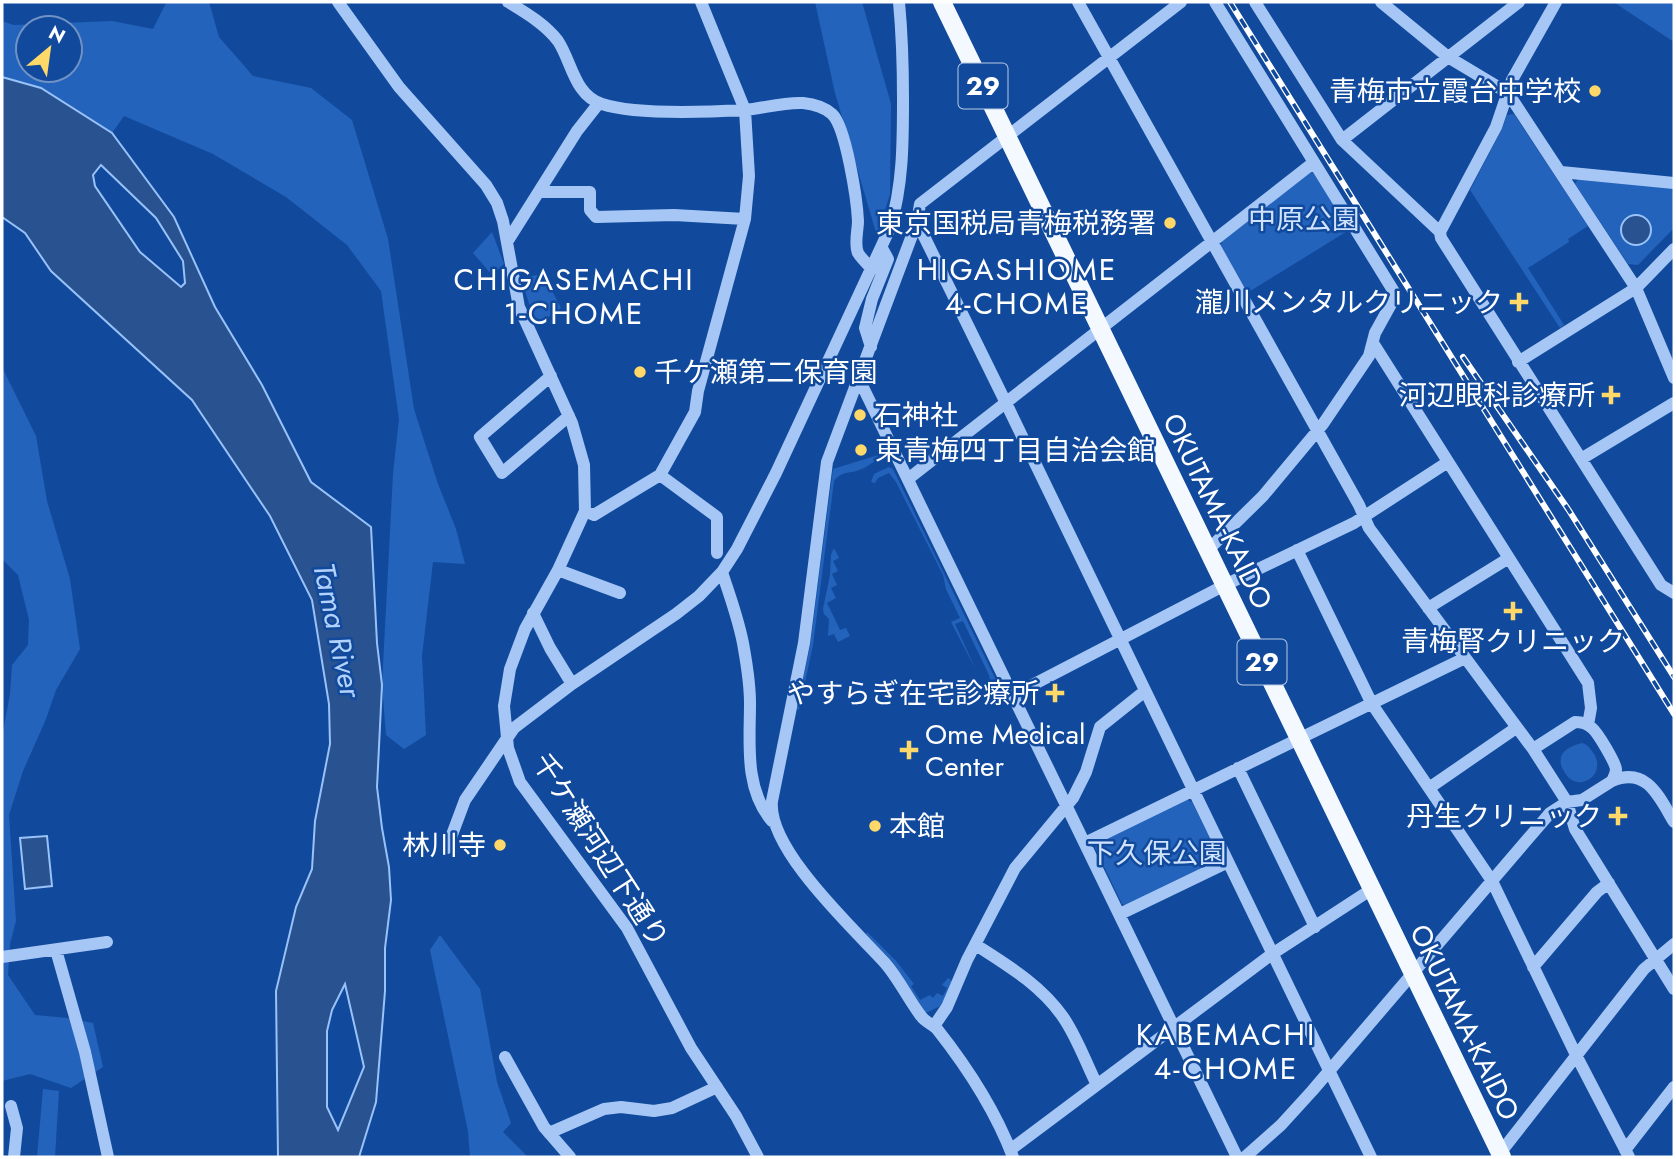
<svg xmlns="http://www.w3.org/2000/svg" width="1676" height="1159" font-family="Jost,'Noto Sans JP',sans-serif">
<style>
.green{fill:#2463bb;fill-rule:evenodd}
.water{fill:#285290;stroke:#98c2f8;stroke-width:2;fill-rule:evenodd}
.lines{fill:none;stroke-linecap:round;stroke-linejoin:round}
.minor{stroke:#a6c7f5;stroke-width:12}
.major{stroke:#f4f8ff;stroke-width:18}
.rail-casing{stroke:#fff;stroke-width:6}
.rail{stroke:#114a9d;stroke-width:3.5;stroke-dasharray:10;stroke-linecap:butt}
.poi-dot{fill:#ffd86a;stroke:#114a9d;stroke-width:2.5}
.labels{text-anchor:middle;stroke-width:5;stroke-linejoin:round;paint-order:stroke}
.shield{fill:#114a9d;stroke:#b8c9e2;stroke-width:2}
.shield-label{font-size:26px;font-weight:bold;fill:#fff}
.poi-label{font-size:28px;fill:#fff;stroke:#114a9d;text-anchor:end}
.park-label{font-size:28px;fill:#cfe3fe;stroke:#114a9d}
.street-label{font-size:28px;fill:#fff;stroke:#114a9d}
.neighbourhood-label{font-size:30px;letter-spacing:2px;fill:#fff;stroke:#114a9d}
.water-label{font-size:30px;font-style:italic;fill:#b3d2fb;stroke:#114a9d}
</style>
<rect width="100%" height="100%" fill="#114a9d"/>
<path class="green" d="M 169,2 L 209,2 L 219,37 L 253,76 L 311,88 L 352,120 L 388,239 L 414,409 L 438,484 L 456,529 L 465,564 L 433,562 L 422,656 L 426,735 L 404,749 L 386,735 L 382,685 L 393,474 L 399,419 L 381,291 L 347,245 L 286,197 L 213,154 L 124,116 L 112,133 L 42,88 L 2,77 L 2,21 L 14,25 L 112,21 L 153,29 L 166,3 ZM 28,28 L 70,28 L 70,70 L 28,70 Z
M 815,2 L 862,2 L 891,104 L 890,194 L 877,236 L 835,93 Z
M 1616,2 L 1674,2 L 1674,42 L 1615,3 Z
M 1514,114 L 1588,226 L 1568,239 L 1569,242 L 1528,268 L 1564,325 L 1560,328 L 1470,190 L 1501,131 L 1507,115 Z
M 1311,172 L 1314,173 L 1349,230 L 1247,293 L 1221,246 L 1222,241 Z
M 1578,179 L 1674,188 L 1674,228 L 1638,265 L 1628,264 L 1575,184 Z
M 492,232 L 504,264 L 492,275 L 473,253 Z
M 548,273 L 551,289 L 561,308 L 536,326 L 521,278 Z
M 2,367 L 36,436 L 47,501 L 70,579 L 80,649 L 56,690 L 46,719 L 23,771 L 9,815 L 16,921 L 10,944 L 8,975 L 35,1015 L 67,1018 L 93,1023 L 103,1067 L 71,1088 L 30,1074 L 2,1081 L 2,737 L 10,694 L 12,665 L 28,645 L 29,620 L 18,575 L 2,559 Z
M 885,453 L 884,457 C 875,460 868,467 859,470 C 849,474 841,471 834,481 L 813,645 L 799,710 L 797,709 L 810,646 L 833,469 Z
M 889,467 L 893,469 L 995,678 L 997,688 L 991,689 L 989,675 L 963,621 L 955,624 L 976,670 L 951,622 L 960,618 L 946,589 L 943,575 L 896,482 L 889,473 L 878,478 L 875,483 L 871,482 L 874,474 Z
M 834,548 L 839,558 L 833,561 L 838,571 L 832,574 L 837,585 L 831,588 L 836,598 L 827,603 L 840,630 L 846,628 L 850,636 L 838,642 L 834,634 L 828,636 L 829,619 L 824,614 L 823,609 L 830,575 L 831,555 Z
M 1582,743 C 1588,745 1590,748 1594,754 C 1607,775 1578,794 1565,773 C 1554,756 1565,747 1582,743 Z
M 1186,799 L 1192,802 L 1219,857 L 1217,863 L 1128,906 L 1122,904 L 1095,848 L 1098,842 Z
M 867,932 L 896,961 L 914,984 L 911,986 L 920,1000 L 930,995 L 933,998 L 937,993 L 943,996 L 947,988 L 942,985 L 948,978 L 952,981 L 942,1005 L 926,1013 L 892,961 L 866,934 Z
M 440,935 L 480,989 L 497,1082 L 511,1123 L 503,1132 L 528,1157 L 470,1157 L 468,1131 L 430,950 Z
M 43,1089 L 59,1091 L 55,1157 L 37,1157 Z"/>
<path class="water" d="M 2,77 L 41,88 L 112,133 L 174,217 L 215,307 L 262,385 L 311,482 L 371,527 L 377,643 L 382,685 L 377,787 L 382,828 L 389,867 L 391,900 L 385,948 L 385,991 L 376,1102 L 359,1157 L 278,1157 L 276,991 L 296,907 L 312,869 L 315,821 L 330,744 L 329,704 L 312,600 L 270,516 L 192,400 L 51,271 L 25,233 L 2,217 ZM 101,165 L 156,218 L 183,261 L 185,283 L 181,287 L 140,252 L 95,186 L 93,175 ZM 345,984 L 364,1067 L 338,1130 L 327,1107 L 327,1031 L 332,1010 Z
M1621 230a15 15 0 1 1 30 0a15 15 0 1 1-30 0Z
M 47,836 L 52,886 L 25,889 L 20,838 Z"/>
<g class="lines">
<path class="minor" d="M 338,2 L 399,87 L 486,185 L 497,203 L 503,221 L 519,307 L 572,423 L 584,465 L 585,511 L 558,570 L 525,629 L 510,669 L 504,706 L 508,748 L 520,782 L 627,928 L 691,1048 L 736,1116 L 758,1157
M 508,2 C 526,13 545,24 558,41 C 572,62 574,95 602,104 C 635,115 708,112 745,110 C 764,108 784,102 803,103 C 814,104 824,107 832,114 C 846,127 857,200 858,221 C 858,230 854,244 858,253 C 861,258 867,264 872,269
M 1078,2 L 1359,505 L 1369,528 L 1533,749 L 1567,802 L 1575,829 L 1674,989
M 1255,2 L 1342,140 L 1440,232 L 1441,238 L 1661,585 L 1674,593
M 1381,2 L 1448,57 L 1508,93 L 1636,288 L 1518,362
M 1342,140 L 1519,2
M 1561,172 L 1674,183
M 539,192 L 590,192 L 590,210 L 596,217 L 674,215 L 745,219
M 917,222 L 1006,403 L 1371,1157
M 1440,232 L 1496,127 L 1512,80 L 1556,2
M 507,242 L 577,131 L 599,103
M 1674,249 L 1636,288 L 1674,378
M 1373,343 L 1588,683 L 1591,708 L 1588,725
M 871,347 L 865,328 L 872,299 L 888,259 L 882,248
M 551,376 L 480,437 L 502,473 L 569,416
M 859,379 L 1237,1157
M 1581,459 L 1674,403
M 660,475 L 717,517 L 717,553
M 908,479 L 1313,163
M 585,511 L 594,515 L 660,475 L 695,412 L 698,391 L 745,219 L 749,176 L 745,110 L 701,2
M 1208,550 L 1263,496 L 1323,424 L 1369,356 L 1375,333 L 1396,295 L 1215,2
M 1297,550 L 1372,704 L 1492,881 L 1576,1055 L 1629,1157
M 558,570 L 620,593
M 722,572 C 730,597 740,623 744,649 C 747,666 750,685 750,703 C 750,742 744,789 772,821
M 1428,608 L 1509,558
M 533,613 L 550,648 L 572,684
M 1013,695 L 1225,585 L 1354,523 L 1448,462
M 1238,768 L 1315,927
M 1612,781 C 1647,766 1659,797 1674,822
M 1429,788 L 1516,728
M 1085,843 L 1465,658
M 447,848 L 465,800 L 514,728 L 572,684 L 676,614 L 699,596 L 722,572 L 737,549 L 776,473 L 890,228 C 903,185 903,143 903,99 C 903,66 902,34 899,2
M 1120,914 L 1228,862
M 976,945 C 1007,965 1041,985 1063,1017 C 1077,1037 1086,1063 1097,1085
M 56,950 L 85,1052 L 108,1157
M 2,957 L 107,942
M 1533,967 L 1597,892 L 1609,883
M 934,1026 L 947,1007 L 967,960 L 1015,868 L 1073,798 L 1086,772 L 1100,727 L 1145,691
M 505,1057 L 544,1127 L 570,1157
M 11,1106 L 17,1128 L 14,1157
M 549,1133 L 604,1109 L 621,1107 L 654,1111 L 672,1108 L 717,1087
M 1010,1150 L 1272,954 L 1372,889
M 1625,1150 L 1674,1087
M 1013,1157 C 996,1112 967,1067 937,1029 C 932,1024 925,1022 921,1016 C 908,999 899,979 885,963 C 854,929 767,849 772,801 L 804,643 L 827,462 L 917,222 L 920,204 L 1181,2
M 1245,1157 L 1281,1125 L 1312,1091 L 1550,813 L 1567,802 L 1582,800 L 1612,781 C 1614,777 1616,774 1616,769 C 1615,762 1598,733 1592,728 C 1587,723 1581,722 1575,722 L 1533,749
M 1497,1157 L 1644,969 L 1674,944"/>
<path class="major" d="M 942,2 L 1502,1157"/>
<g class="rail-casing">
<path id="rail" d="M 1230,2 L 1674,714
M 1463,357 L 1568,509 L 1674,677"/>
</g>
<use href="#rail" class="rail"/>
</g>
<g class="poi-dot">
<circle cx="1595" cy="91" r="7"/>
<circle cx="1170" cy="223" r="7"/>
<path d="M1515.5 291.5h7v7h7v7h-7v7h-7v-7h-7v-7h7z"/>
<circle cx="640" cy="372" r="7"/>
<path d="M1607.5 384.5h7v7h7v7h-7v7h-7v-7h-7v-7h7z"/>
<circle cx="860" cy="415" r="7"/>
<circle cx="861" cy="450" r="7"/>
<path d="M1509.5 600.5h7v7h7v7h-7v7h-7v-7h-7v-7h7z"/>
<path d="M1051.5 682.5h7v7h7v7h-7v7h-7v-7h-7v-7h7z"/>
<path d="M905.5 739.5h7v7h7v7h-7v7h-7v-7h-7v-7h7z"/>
<path d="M1614.5 805.5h7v7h7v7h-7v7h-7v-7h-7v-7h7z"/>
<circle cx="875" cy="826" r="7"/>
<circle cx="500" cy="845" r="7"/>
</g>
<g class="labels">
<g class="shield">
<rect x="958.5" y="63.5" width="49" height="45" rx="5"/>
<rect x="1237.5" y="639.5" width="49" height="45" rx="5"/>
</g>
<g class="shield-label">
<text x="983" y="95">29</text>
<text x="1262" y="671">29</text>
</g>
<g class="poi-label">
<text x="1581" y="101">青梅市立霞台中学校</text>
<text x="1156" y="233">東京国税局青梅税務署</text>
<text x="1503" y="312">瀧川メンタルクリニック</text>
<text x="654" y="382" text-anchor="start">千ケ瀬第二保育園</text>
<text x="1595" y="405">河辺眼科診療所</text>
<text x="874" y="425" text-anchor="start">石神社</text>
<text x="875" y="460" text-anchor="start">東青梅四丁目自治会館</text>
<text x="1513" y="651" text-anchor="middle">青梅腎クリニック</text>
<text x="1039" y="703">やすらぎ在宅診療所</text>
<text x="925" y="744" text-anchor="start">Ome Medical<tspan x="925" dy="32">Center</tspan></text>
<text x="1602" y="826">丹生クリニック</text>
<text x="889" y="836" text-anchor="start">本館</text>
<text x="486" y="855">林川寺</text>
</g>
<g class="park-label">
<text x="1304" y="229">中原公園</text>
<text x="1157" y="863">下久保公園</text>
</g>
<g class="street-label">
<text transform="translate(1218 511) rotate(64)" y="10">OKUTAMA-KAIDO</text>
<text transform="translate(601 850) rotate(57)" y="10">千ケ瀬河辺下通り</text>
<text transform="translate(1465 1022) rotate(64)" y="10">OKUTAMA-KAIDO</text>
</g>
<g class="neighbourhood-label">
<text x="1017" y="280">HIGASHIOME<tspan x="1017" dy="34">4-CHOME</tspan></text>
<text x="574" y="290">CHIGASEMACHI<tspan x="574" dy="34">1-CHOME</tspan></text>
<text x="1226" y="1045">KABEMACHI<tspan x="1226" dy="34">4-CHOME</tspan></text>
</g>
<g class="water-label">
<text transform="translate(337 630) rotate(78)" y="10">Tama River</text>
</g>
</g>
<rect width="1676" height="1159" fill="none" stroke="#ffffff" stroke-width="7"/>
<g transform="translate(49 49) rotate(29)"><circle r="33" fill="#114a9d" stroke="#7092c4" stroke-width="2"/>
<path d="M0-5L12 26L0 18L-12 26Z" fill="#ffd86a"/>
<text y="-10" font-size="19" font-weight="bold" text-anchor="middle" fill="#ffffff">N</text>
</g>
</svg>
